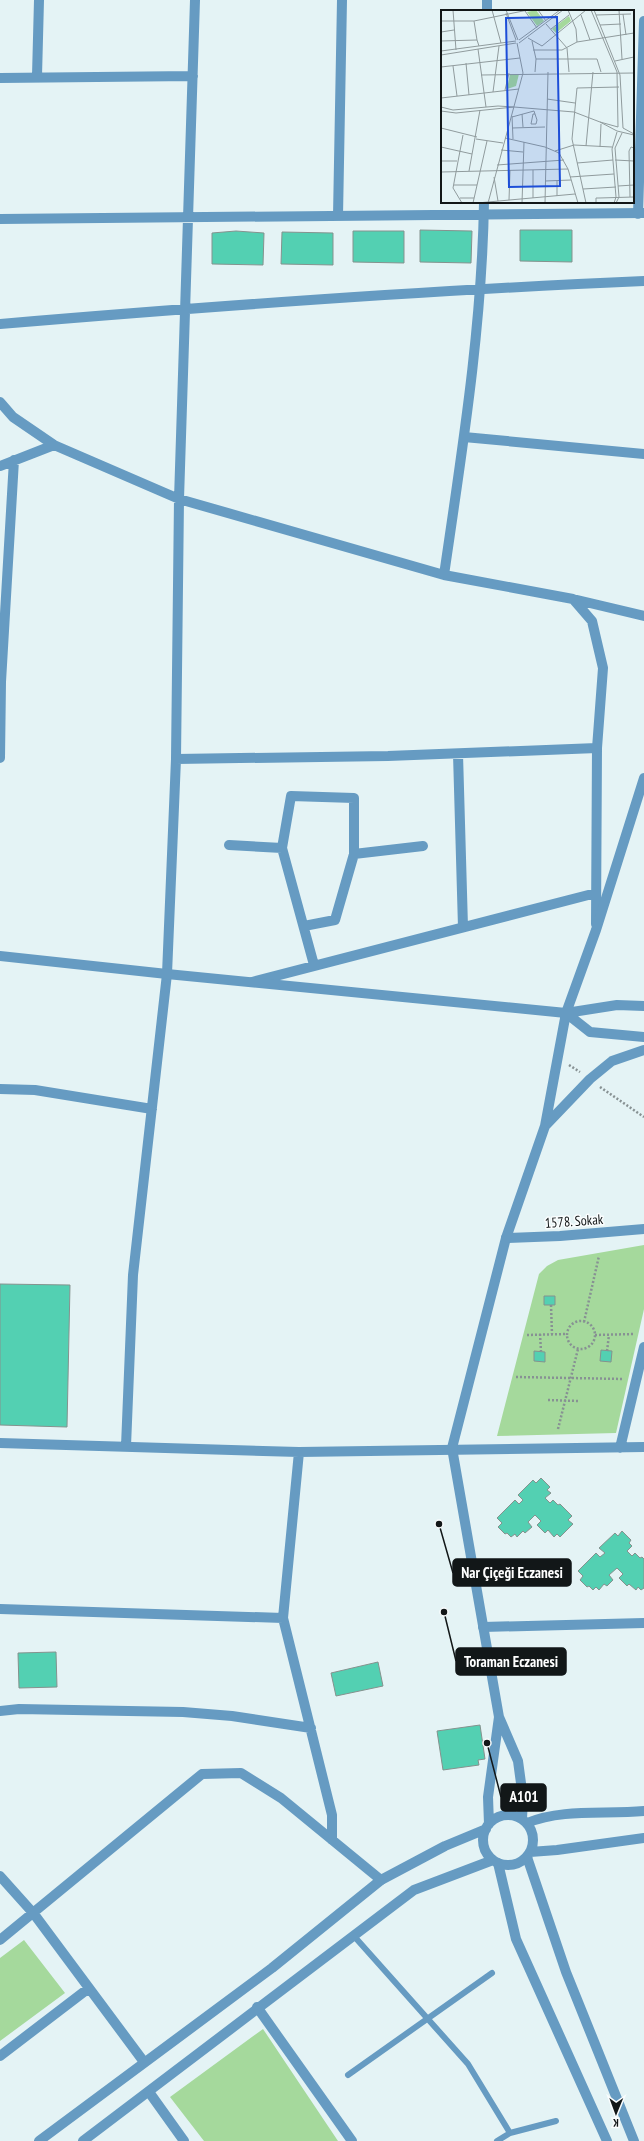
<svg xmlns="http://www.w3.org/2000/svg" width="644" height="2141" font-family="'PT Sans Narrow',sans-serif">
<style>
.green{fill:#a5d99c}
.building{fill:#53d0b2;stroke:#85928e}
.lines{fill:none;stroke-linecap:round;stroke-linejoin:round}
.path{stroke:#879193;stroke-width:2.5;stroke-dasharray:2 2;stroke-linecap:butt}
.service{stroke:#669bc2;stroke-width:6}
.minor{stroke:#669bc2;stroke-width:10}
.tertiary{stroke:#669bc2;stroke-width:10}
.labels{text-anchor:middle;stroke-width:3;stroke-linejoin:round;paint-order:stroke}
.street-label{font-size:14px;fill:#121718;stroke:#fafdfe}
.inset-road{fill:none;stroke:#909b9d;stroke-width:1}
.view{fill:#1d4ed8;fill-opacity:0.15;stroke:#1d4ed8;stroke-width:2}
.inset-edge{fill:none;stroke:#121718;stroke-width:2}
.leader{fill:none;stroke:#121718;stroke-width:1.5}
.callout-dot{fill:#121718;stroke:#fafdfe;stroke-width:1.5}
.callout{fill:#121718;stroke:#121718;stroke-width:1.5}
.callout-label{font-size:15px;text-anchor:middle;font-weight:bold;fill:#fff}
</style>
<rect width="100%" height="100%" fill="#e4f3f5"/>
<path class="green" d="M 644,1245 L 644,1309 L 616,1433 L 497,1436 L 539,1274 L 547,1266 L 558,1260 Z
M 24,1940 L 65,1993 L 0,2041 L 0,1958 Z
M 263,2029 L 338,2141 L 204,2141 L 170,2097 Z"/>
<path class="building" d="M 420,230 L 472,231 L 471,263 L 420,262 Z
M 520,230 L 572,230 L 572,262 L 520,261 Z
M 236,231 L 264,233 L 263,265 L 212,264 L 212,233 Z
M 353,231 L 404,231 L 404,263 L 353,262 Z
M 282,232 L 333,233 L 333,265 L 281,264 Z
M 0,1284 L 70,1285 L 67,1427 L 0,1425 Z
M 544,1296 L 555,1296 L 555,1305 L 544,1305 Z
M 601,1350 L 612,1351 L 611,1362 L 600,1361 Z
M 534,1351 L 545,1352 L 545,1362 L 534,1361 Z
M 541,1478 L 550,1487 L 547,1490 L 551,1493 L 545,1498 L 550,1503 L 553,1500 L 558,1505 L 560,1504 L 572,1516 L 568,1520 L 573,1524 L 560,1537 L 557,1534 L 554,1537 L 548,1530 L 545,1533 L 537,1525 L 541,1521 L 535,1515 L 528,1522 L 532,1527 L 525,1533 L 523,1531 L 517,1537 L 515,1534 L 511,1537 L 507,1533 L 505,1534 L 498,1527 L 502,1523 L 497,1518 L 515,1500 L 519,1504 L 523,1500 L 518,1495 L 533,1480 L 536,1483 Z
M 622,1531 L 631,1540 L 629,1543 L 632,1546 L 627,1551 L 632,1556 L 635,1553 L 640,1558 L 642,1557 L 644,1559 L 644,1588 L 641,1590 L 638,1587 L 636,1590 L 629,1584 L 627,1586 L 619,1578 L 623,1574 L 617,1568 L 609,1575 L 613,1580 L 607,1586 L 604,1584 L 599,1590 L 596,1587 L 593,1590 L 589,1586 L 587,1587 L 580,1580 L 583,1576 L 578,1571 L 596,1553 L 600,1557 L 605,1553 L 599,1548 L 615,1533 L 618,1536 Z
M 56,1652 L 57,1687 L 19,1688 L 18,1653 Z
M 378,1662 L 383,1686 L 336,1696 L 331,1673 Z
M 480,1725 L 485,1759 L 478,1760 L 479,1765 L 443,1770 L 437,1731 Z"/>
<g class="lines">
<path class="path" d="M 569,1065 L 580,1072
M 600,1087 L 644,1117
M 551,1305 L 552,1334
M567 1335a14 14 0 1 1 28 0a14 14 0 1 1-28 0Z
M 584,1322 L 599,1256
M 540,1334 L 541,1351
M 527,1335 L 567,1334
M 595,1335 L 635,1334
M 607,1351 L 609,1335
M 516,1377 L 624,1379
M 548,1400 L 579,1401
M 558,1429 L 578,1349"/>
<path class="service" d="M 353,1935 L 468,2064 L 510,2133
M 348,2075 L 492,1973
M 497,2141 L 510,2133 L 556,2121"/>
<path class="minor" d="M 487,11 L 487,0
M 37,76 L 39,0
M 0,78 L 193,76
M 638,214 L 644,21
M 338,216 L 342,0
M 0,219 L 644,213
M 0,324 C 214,306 429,290 644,281
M 0,402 L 13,417 L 54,445 L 179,499 L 444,575 L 573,599 L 644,616
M 464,437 L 644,454
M 0,466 L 54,445
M 444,575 C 462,451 482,328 484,202
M 573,599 L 592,621 L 603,668 L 597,748 L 596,924
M 458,754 L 463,927
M 0,758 L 1,682 L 14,460
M 176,759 L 388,756 L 597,748
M 229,845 L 282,848
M 354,854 L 423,846
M 304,926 L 335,920 L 354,854 L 354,798 L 291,796 L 282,848 L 314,965
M 252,982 L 596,893
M 0,1089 L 35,1090 L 152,1109
M 506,1238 L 560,1236 L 644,1229
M 0,1443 L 299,1452 L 644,1447
M 126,1446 L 133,1275 L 167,974 L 176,759 L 179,499 L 195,0
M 620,1448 L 644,1347
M 299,1452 L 283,1618 L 332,1815 L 332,1840
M 0,1609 L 283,1618
M 483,1627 L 644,1623
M 0,1711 L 19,1709 L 183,1712 L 232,1716 L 311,1728
M 527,1857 L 566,1972 L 634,2141
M 498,1863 L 516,1939 L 607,2141
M 0,1876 L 34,1914 L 144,2062
M 0,1940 L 202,1774 L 241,1773 L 281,1798 L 381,1880
M 257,2007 L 352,2141
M 0,2056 L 89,1988
M 149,2092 L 184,2141"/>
<path class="tertiary" d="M 0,956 L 167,974 L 566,1013 L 617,1005 L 644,1006
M 566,1013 L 590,1032 L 644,1037
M 545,1126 L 590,1079 L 612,1061 L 644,1050
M483 1840a25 25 0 1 1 50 0a25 25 0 1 1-50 0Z
M 522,1819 L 523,1798 L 518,1761 L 499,1717 L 452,1448 L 506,1238 L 545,1126 L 566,1013 L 596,930 L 644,778
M 527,1823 C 563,1808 606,1815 644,1811
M 489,1824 L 488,1797 L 499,1717
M 530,1852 L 557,1850 L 644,1838
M 39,2141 L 272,1968 L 381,1880 L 445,1846 L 486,1829
M 83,2141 L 414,1890 L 493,1860"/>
</g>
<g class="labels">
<g class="street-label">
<text transform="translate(574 1221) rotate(-4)" y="5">1578. Sokak</text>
</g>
</g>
<g transform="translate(441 10)">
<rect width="193" height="193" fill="#e4f3f5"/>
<path d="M 95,0 L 103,11 L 96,16 L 86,2 ZM 128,6 L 130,11 L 115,23 L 111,19 ZM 69,64 L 78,64 L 75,76 L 66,79 Z" fill="#a5d99c"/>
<path class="inset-road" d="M 12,0 L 15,40M 51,0 L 60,33M 65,0 L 77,30M 97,0 L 105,11M 150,0 L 176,62 L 177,117M 153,0 L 179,65 L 182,118M 178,0 L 181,49M 84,1 L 96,18M 65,3 L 75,30M 182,4 L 185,25M 140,5 L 149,30M 155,5 L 190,4M 0,11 L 33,11 L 87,0M 33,11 L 36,30M 105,14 L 126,38 L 128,62M 159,15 L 180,14M 110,19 L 128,5M 0,22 L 13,20M 87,28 L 101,36 L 145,0M 78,30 L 119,0M 0,31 L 36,30 L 38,36M 91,31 L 95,49 L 94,62M 136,32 L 193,23M 78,33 L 122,0M 37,39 L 45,97M 92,40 L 121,40 L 136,32 L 135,19 L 127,0M 0,41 L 75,31M 0,45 L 75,33M 95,49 L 156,49 L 160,62M 174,51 L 193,47M 25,53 L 28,85M 12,56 L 16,86M 0,57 L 79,48M 40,65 L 193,63M 64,80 L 68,63M 52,82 L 58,36M 0,88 L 78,79M 106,89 L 134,93M 0,97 L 12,100 L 57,96 L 73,97M 0,101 L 15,103 L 73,97 L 133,102 L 159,112M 93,101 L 96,110 L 95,114 L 90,114 L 92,104 L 94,104M 81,104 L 82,117M 71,106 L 72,129M 71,107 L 93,101M 0,118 L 36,127M 71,118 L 104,117M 182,118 L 193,124M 176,121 L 159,112 L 177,117M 176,121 L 193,125M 64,128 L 104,137 L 118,143 L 127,159 L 137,193M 35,129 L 62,133M 145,136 L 152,62M 0,137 L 31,144M 159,137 L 160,114M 60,140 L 82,142M 118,140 L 118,101M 114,141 L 133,135 L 171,137M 174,150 L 193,151M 0,151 L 16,151M 136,153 L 172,150M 56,155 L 123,150M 28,161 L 39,100M 0,162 L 127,159M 53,167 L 57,191M 129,167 L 173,164M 116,170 L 116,186M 104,171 L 130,170M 13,175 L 36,175M 177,176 L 193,175M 142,179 L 175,177M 189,187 L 188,141 L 190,137 L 193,138M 19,188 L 33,188M 92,188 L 92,160M 68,190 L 69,160M 21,193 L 12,178 L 22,125M 32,193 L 46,131M 36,193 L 134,184M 47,193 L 82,63 L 76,33M 81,193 L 83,132M 104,193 L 107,62M 145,193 L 131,129 L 136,78 L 178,77M 155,193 L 155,188 L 158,188 L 193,187M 173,193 L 175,187 L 171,139 L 176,122M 175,193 L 178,187 L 174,138 L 181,123"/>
<path class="view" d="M 116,7 L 119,176 L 68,177 L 65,8 Z"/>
<rect width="193" height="193" class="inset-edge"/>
</g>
<path class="leader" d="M439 1524L453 1573M444 1612L456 1661M487 1743L501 1797"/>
<g class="callout-dot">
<circle cx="439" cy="1524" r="4"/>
<circle cx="444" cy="1612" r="4"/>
<circle cx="487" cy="1743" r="4"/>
</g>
<g class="callout">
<rect x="453" y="1559" width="118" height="27" rx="4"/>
<rect x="456" y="1648" width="110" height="27" rx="4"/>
<rect x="501" y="1784" width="45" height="27" rx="4"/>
</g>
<g class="callout-label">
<text x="512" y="1578">Nar Çiçeği Eczanesi</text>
<text x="511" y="1667">Toraman Eczanesi</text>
<text x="524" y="1802">A101</text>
</g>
<g transform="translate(616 2113) rotate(181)" stroke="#fafdfe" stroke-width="3" paint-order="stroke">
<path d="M0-3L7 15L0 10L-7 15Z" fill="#121718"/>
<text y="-6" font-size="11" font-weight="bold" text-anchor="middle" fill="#121718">K</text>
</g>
</svg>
